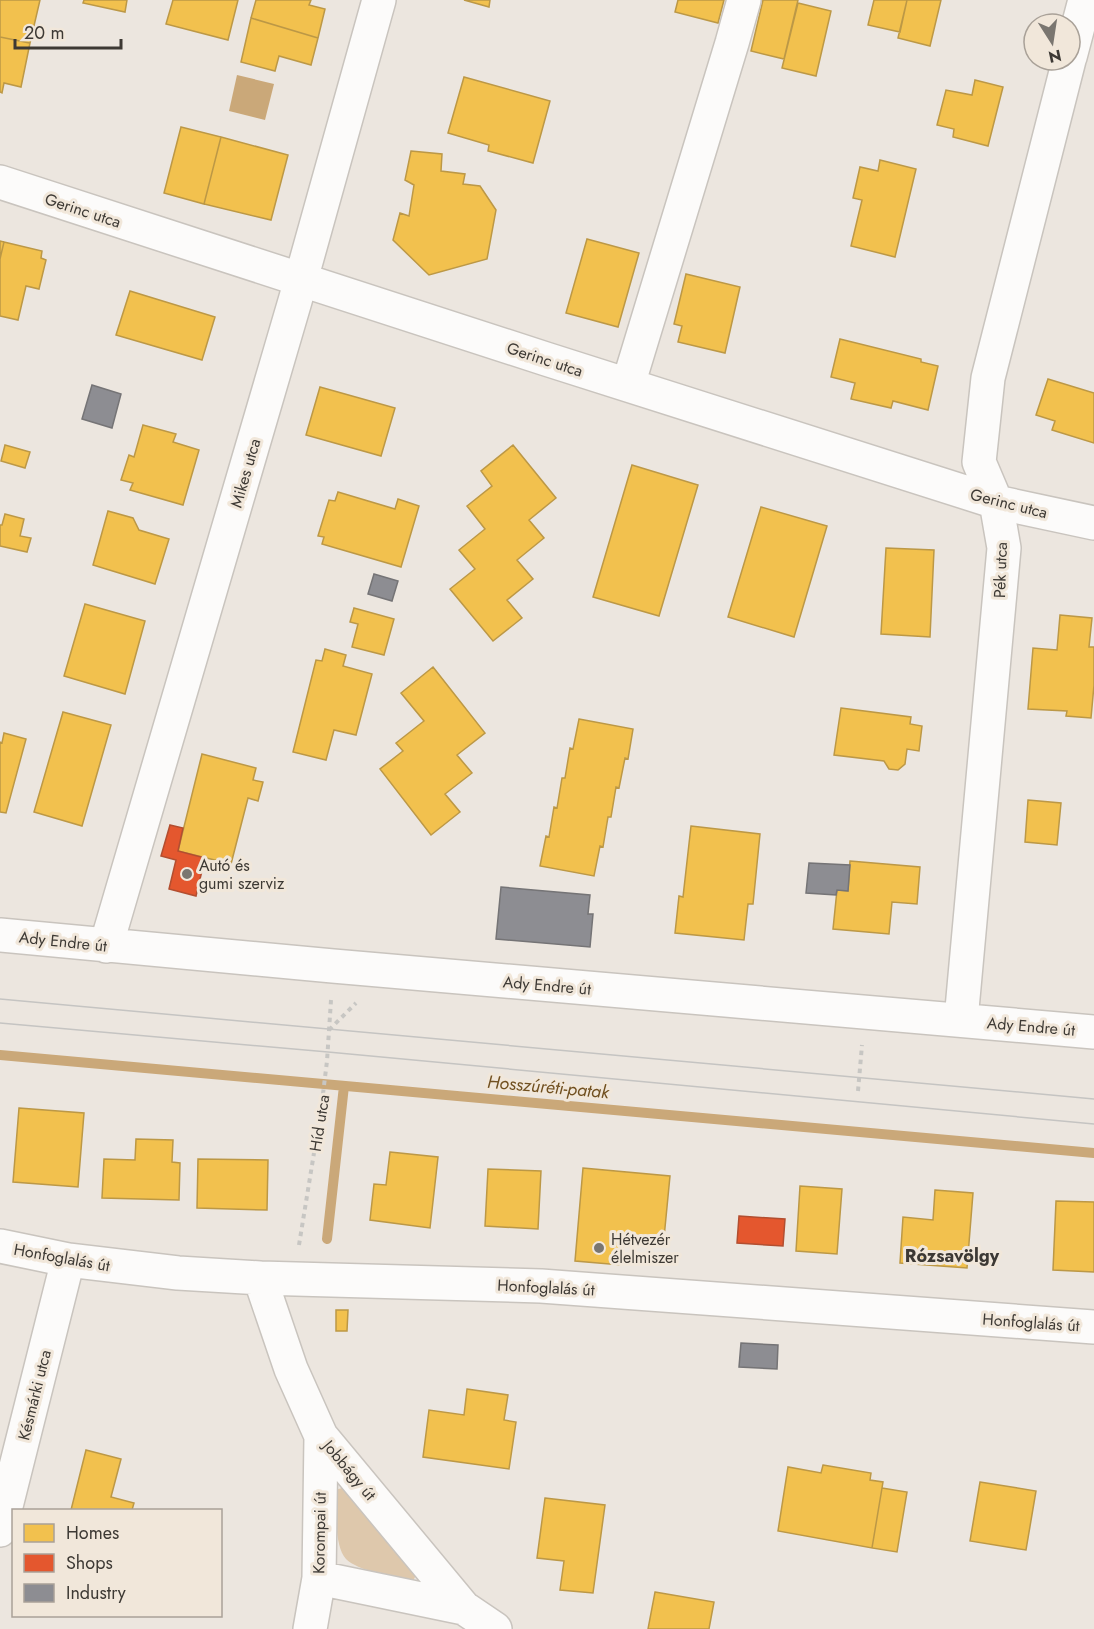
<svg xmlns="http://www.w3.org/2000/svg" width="1094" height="1629" font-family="Jost,sans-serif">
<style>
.green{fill:#dec8ac}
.water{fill:#caa879}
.homes{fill:#f2c14e;stroke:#bc9846;stroke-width:1.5}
.shops{fill:#e4572e;stroke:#b24e30;stroke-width:1.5}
.industry{fill:#8d8d92;stroke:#757476;stroke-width:1.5}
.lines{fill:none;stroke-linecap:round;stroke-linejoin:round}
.stream{stroke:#caa879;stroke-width:10}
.minor-casing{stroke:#c9c4be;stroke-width:36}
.path{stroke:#c7c6c3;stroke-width:4;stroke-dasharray:4.5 4.5;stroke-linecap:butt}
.minor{stroke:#fcfbfa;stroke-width:33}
.tram{stroke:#c5c4c2;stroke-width:1.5}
.poi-dot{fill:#7a7670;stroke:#f1e7da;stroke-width:2}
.labels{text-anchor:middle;stroke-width:6;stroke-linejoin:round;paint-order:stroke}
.street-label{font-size:16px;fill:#3d3934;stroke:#f1e7da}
.poi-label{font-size:16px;fill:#3d3934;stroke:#f1e7da;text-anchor:start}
.water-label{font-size:18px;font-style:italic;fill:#715020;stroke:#f1e7da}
.neighbourhood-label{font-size:18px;font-weight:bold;fill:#3d3934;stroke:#f1e7da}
</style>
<rect width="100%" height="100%" fill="#ece6df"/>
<path class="green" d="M 349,1486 L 418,1571 L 412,1583 C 396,1578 356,1570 346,1559 C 334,1546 336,1507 335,1490 Z"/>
<path class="water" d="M 237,75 L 274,84 L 265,120 L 229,111 Z"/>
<path class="homes" d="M 0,0 L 40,0 L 30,43 L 0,37 Z
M 84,0 L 127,0 L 125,12 L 83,3 Z
M 173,0 L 238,0 L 228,40 L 166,24 Z
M 256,0 L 311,0 L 309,5 L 325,9 L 318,38 L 251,18 Z
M 464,0 L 490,0 L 489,7 Z
M 678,0 L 724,0 L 718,23 L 675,12 Z
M 763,0 L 798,0 L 784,59 L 751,51 Z
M 874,0 L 907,0 L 900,32 L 868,25 Z
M 907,0 L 941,0 L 930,46 L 898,38 Z
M 798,3 L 831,11 L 816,76 L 782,68 Z
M 251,18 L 318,38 L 311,65 L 279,56 L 275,71 L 241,62 Z
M 0,37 L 30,43 L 21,87 L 4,83 L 2,93 L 0,92 Z
M 464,77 L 550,101 L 533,163 L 488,151 L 489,145 L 448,133 Z
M 975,80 L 1003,87 L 988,146 L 953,137 L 954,129 L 937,125 L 946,90 L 972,95 Z
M 181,127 L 221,137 L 204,204 L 164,193 Z
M 221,137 L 288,155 L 271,220 L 204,204 Z
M 411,151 L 442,154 L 441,171 L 465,174 L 463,184 L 480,186 L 496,210 L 487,259 L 429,275 L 393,240 L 400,213 L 409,216 L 414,185 L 405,180 Z
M 880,160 L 916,169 L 895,257 L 851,246 L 862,200 L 853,198 L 860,167 L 878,171 Z
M 587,239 L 639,253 L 618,327 L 566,313 Z
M 0,241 L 4,242 L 0,259 Z
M 4,242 L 42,251 L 41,258 L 46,260 L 39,289 L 26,286 L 18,320 L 0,316 L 0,259 Z
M 686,274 L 740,287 L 725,353 L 678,342 L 682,326 L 674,324 Z
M 130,291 L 215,317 L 202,360 L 116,335 Z
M 840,339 L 921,359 L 921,362 L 938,366 L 928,410 L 893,401 L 891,408 L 851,399 L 855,383 L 831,377 Z
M 1048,379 L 1094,393 L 1094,443 L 1052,430 L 1055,421 L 1036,415 Z
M 320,387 L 395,408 L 381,456 L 306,435 Z
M 143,425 L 176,434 L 173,442 L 199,450 L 183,505 L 130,490 L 133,483 L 121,480 L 129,455 L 134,457 Z
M 5,445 L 30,452 L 25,468 L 1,461 Z
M 513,445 L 556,498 L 529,520 L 544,538 L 517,560 L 533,579 L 507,600 L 522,618 L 493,641 L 450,589 L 475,569 L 459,550 L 485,529 L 467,506 L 492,486 L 481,471 Z
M 632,465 L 698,485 L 659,616 L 593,597 Z
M 338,492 L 395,509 L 398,499 L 419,506 L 401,567 L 322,544 L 324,537 L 318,536 L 329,500 L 335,501 Z
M 761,507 L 827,526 L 794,637 L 728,617 Z
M 108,511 L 133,518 L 139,530 L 169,539 L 155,584 L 93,565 Z
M 5,514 L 24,519 L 20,536 L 31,538 L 27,552 L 0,546 L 0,525 L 2,525 Z
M 886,548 L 934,550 L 930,637 L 881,634 Z
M 85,604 L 145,621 L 125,694 L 64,676 Z
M 354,608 L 394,619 L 384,655 L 352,647 L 358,624 L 350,622 Z
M 1060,615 L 1092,618 L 1089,647 L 1094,647 L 1094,685 L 1091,718 L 1066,716 L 1067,711 L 1028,709 L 1033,648 L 1057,650 Z
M 325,649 L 346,655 L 343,666 L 372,674 L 356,735 L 334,730 L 326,760 L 293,752 L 316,660 L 322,661 Z
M 433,667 L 485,733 L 457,755 L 472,773 L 445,794 L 460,812 L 431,835 L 380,769 L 403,751 L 396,743 L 424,721 L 401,693 Z
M 841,708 L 911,717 L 910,724 L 922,726 L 919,751 L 907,749 L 905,764 L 898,770 L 889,769 L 884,761 L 834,755 Z
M 63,712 L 111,725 L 82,826 L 34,812 Z
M 579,719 L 633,729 L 628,759 L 625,758 L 619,788 L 616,787 L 611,817 L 608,817 L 603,847 L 600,846 L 594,876 L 540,866 L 546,836 L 549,837 L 554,807 L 557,808 L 562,778 L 565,778 L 570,748 L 573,749 Z
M 4,733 L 26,739 L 6,813 L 0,812 L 0,742 L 2,743 Z
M 202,754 L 256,768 L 253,780 L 263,782 L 258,801 L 248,798 L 231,864 L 178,851 Z
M 1028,800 L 1061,803 L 1057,845 L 1025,842 Z
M 691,826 L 760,834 L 753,904 L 748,904 L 744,940 L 675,933 L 679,896 L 683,897 Z
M 850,861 L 920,867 L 917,904 L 892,902 L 889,934 L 833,929 L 837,890 L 848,891 Z
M 19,1108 L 84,1113 L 78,1187 L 13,1182 Z
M 136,1139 L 173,1140 L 172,1162 L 180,1163 L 179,1200 L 102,1198 L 104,1159 L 135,1160 Z
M 390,1152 L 438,1157 L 430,1228 L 370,1220 L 374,1184 L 386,1185 Z
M 198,1159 L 268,1160 L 267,1210 L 197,1208 Z
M 583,1168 L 670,1176 L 664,1238 L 624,1234 L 621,1265 L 575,1261 Z
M 488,1169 L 541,1171 L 538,1229 L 485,1226 Z
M 800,1186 L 842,1189 L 837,1254 L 796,1251 Z
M 935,1190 L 973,1193 L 967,1268 L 900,1263 L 903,1217 L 933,1220 Z
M 1056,1201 L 1094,1202 L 1094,1272 L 1053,1270 Z
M 336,1310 L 348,1310 L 347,1331 L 336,1331 Z
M 467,1389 L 508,1395 L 504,1420 L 516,1422 L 509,1469 L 423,1457 L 429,1410 L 464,1415 Z
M 86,1450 L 121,1459 L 111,1497 L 134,1503 L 132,1510 L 71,1510 Z
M 823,1465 L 871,1473 L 870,1480 L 883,1482 L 872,1548 L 778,1531 L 788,1467 L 821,1473 Z
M 980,1482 L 1036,1491 L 1026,1550 L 970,1541 Z
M 882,1488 L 907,1492 L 897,1552 L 872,1548 Z
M 545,1498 L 605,1505 L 593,1593 L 560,1590 L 564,1561 L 537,1558 Z
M 655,1592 L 714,1602 L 709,1629 L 648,1629 Z"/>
<path class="shops" d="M 170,825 L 183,828 L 178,851 L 205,858 L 196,896 L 169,889 L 176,860 L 161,856 Z
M 739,1216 L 785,1219 L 783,1246 L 737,1243 Z"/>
<path class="industry" d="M 92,385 L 121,394 L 112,428 L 82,419 Z
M 374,574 L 398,581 L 392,601 L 368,594 Z
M 809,863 L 850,865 L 848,891 L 837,890 L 836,895 L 806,893 Z
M 501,887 L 590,895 L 588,914 L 593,914 L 590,947 L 496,939 Z
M 741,1343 L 778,1345 L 777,1369 L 739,1367 Z"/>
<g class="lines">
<path class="stream" d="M 0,1055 L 1094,1153
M 327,1239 L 344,1086"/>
<g class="minor-casing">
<path id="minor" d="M 1070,57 L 1085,0
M 0,182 L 546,359 L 996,502 L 1094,523
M 628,385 L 732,43 L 744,0
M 0,935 L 333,966 L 1094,1032
M 106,946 L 295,301 L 379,0
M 961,1020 L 1004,548 L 996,502 L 979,462 L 988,378 L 1069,60
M 0,1246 L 68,1260 L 178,1273 L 260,1278 L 541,1286 L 1094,1327
M 260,1278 L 291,1369 L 321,1436 L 464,1608 L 495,1629
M 0,1530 L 68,1260
M 319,1578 L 464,1608
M 310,1629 L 319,1578 L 321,1436"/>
</g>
<path class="path" d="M 329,1030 L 356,1003
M 858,1091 L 862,1045
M 299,1245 L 321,1110 L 327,1061 L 331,1000"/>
<use href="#minor" class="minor"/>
<path class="tram" d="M 0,999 L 1094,1099
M 0,1023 L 328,1052 L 1094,1124"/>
</g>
<g class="poi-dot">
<circle cx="187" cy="874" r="6"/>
<circle cx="599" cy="1248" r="6"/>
</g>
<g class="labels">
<g class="street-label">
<text transform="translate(83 210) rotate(18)" y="6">Gerinc utca</text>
<text transform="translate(545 359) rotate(18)" y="6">Gerinc utca</text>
<text transform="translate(245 473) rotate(-74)" y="6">Mikes utca</text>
<text transform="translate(1009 503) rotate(14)" y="6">Gerinc utca</text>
<text transform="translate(1000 570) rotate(-88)" y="6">Pék utca</text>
<text transform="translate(63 941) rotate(6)" y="6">Ady Endre út</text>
<text transform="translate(547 985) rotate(5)" y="6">Ady Endre út</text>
<text transform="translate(1031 1026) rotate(5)" y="6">Ady Endre út</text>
<text transform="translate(319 1123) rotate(-81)" y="6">Híd utca</text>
<text transform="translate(62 1257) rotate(10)" y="6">Honfoglalás út</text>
<text transform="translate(546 1287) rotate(3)" y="6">Honfoglalás út</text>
<text transform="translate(1031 1322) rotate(4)" y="6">Honfoglalás út</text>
<text transform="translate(34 1395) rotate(-76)" y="6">Késmárki utca</text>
<text transform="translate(350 1470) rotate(50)" y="6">Jobbágy út</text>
<text transform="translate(319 1533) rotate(-89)" y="6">Korompai út</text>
</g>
<g class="poi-label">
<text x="199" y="871">Autó és<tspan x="199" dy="18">gumi szerviz</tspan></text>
<text x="611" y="1245">Hétvezér<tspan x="611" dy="18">élelmiszer</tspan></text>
</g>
<g class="water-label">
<text transform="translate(548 1087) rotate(5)" y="6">Hosszúréti-patak</text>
</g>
<g class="neighbourhood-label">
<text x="952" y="1262">Rózsavölgy</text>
</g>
</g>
<rect x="12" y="1509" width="210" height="108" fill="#f1e7da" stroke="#a9a198" stroke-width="1.5"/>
<rect x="24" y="1524" width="30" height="18" fill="#f2c14e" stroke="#a9a198" stroke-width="1.5"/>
<text x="66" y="1539" font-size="18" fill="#3d3934">Homes</text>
<rect x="24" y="1554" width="30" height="18" fill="#e4572e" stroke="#a9a198" stroke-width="1.5"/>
<text x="66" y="1569" font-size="18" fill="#3d3934">Shops</text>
<rect x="24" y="1584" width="30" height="18" fill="#8d8d92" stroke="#a9a198" stroke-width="1.5"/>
<text x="66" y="1599" font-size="18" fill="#3d3934">Industry</text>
<g transform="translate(1052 42) rotate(168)"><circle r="28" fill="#f1e7da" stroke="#a9a198" stroke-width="1.5"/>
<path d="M0-4.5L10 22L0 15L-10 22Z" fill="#7a7670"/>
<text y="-9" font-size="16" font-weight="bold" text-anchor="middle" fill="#3d3934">N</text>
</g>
<path d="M15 39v9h106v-9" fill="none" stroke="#3d3934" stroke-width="3"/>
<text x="24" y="39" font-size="18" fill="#3d3934" stroke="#f1e7da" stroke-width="4.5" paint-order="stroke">20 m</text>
</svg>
